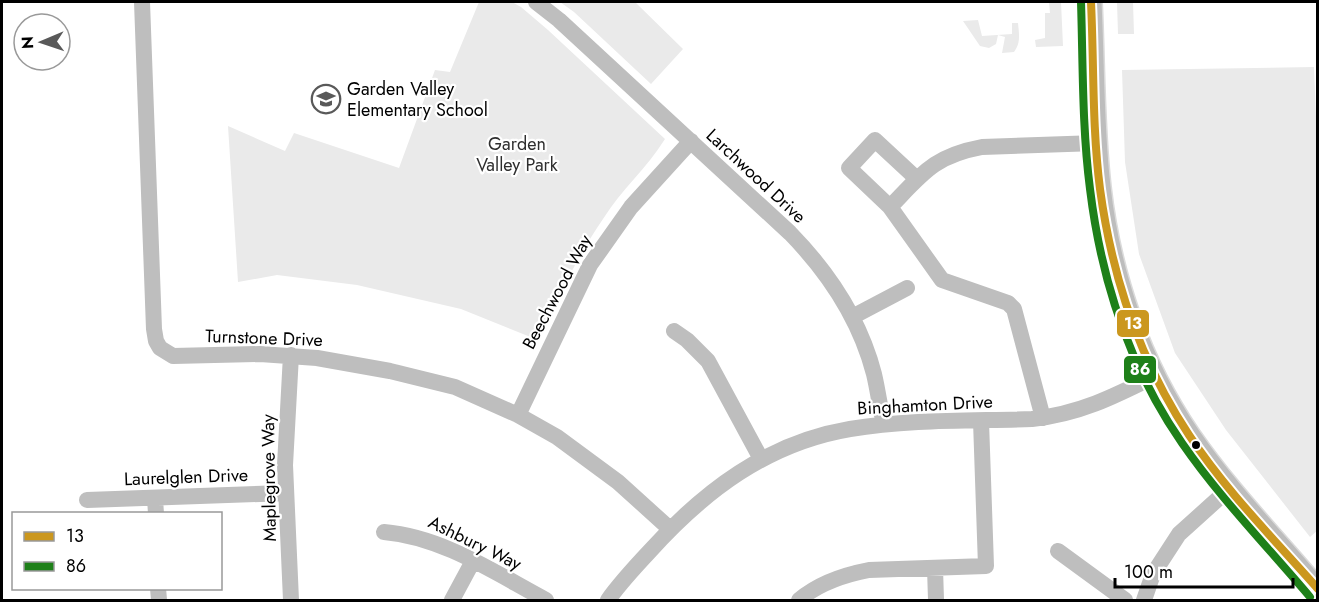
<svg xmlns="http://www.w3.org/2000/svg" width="1319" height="602" font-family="Jost,sans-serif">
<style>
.green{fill:#eaeaea}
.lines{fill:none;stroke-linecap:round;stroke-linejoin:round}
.major-casing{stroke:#dbdbdb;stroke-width:24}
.minor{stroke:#bebebe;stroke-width:16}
.major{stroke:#bdbdbd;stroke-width:21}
.bus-1-casing{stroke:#fff;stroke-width:12}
.bus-2-casing{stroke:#fff;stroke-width:12}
.bus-1{stroke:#cb971e;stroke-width:8}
.bus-2{stroke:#1e8019;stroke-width:8}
.bus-dot{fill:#000;stroke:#fff;stroke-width:2}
.labels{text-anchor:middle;stroke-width:4.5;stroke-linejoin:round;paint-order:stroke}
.poi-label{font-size:18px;fill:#000;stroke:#fff;text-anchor:start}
.park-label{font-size:18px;fill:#2f2f2f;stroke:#fff}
.street-label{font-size:18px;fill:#000;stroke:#fff}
.line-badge{stroke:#fff;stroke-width:2}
.badge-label{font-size:16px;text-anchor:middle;font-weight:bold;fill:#fff}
</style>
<rect width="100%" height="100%" fill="#fff"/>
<path class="green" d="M 479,2 L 512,2 L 521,7 L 548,30 L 665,139 C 647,168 621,190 603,219 C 577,257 557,299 538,340 L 461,309 L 357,285 L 277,275 L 238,282 L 228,126 L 285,151 L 294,133 L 399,168 L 435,70 L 450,72 Z
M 560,2 L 635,2 L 683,49 L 651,84 L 574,12 Z
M 1049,2 L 1061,2 L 1063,46 L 1036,47 L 1035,40 L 1045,38 L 1045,13 L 1050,13 Z
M 1117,2 L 1133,2 L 1134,34 L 1118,34 Z
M 978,20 L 982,36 L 1012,34 L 1012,23 L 1018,23 C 1019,34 1021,43 1014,52 L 1002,53 L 1005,37 L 998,35 L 996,44 L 989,48 L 980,46 L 963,21 Z
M 1314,67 L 1318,167 L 1318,530 L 1310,537 L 1226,430 L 1175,353 L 1139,254 L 1125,162 L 1122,70 Z"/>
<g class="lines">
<g class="major-casing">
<path id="major" d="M 1091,2 C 1094,63 1093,126 1100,187 C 1110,276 1140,363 1190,436 C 1228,491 1275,539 1318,590"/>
</g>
<path class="minor" d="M 142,2 L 154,329 L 156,341 L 160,348 L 173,356 L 260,354 L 317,358 L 390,371 L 455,387 L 518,415 L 557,437 L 618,482 L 670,529
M 536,2 L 559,20 L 790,233 C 829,273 860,320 874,374 C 878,391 880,408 884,424
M 917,179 L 875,140 L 849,168 L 890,207 L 942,280 L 1008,303 L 1014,309 L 1043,418
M 890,207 C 923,173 934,156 982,147 L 1097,143
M 852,317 L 907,288
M 674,331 L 687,340 L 708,361 L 761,459
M 291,355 L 285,465 L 291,600
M 518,415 L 590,265 L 631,207 L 691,141
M 155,498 L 156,514
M 87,500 L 286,493
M 384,532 C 443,537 495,573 546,600
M 1058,551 L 1125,600
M 935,568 L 936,600
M 158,588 L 159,600
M 452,600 L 473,561
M 608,600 C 620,583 634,568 649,552 C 704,491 767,443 850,429 C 910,419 972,421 1032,419 C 1079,414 1113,397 1155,376
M 799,600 C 819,583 843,575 869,570 L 986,566 L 981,421
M 1144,600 L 1153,574 L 1179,534 L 1230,488"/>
<use href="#major" class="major"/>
<g class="bus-1-casing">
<path id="bus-1" d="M 1091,2 C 1094,64 1092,127 1100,189 C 1112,277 1140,361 1189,435 C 1226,491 1274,539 1318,589"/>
</g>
<g class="bus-2-casing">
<path id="bus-2" d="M 1081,2 C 1083,64 1082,127 1090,189 C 1101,279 1130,368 1182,443 C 1220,498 1267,546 1310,597"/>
</g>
<use href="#bus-1" class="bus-1"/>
<use href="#bus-2" class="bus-2"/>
</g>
<defs>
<g id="school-ring" transform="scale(1.5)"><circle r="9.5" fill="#fff" stroke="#595959" stroke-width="1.5"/><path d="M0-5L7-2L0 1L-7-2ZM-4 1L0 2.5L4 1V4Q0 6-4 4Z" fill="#595959"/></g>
</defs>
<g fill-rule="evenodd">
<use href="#school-ring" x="326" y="99"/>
</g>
<circle class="bus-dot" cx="1196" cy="445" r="5"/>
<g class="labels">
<g class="poi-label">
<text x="347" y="95">Garden Valley<tspan x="347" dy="21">Elementary School</tspan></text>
</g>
<g class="park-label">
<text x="517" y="150">Garden<tspan x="517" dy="21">Valley Park</tspan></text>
</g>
<g class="street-label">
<text transform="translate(756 176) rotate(43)" y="6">Larchwood Drive</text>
<text transform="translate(557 292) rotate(-62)" y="6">Beechwood Way</text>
<text transform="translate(264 338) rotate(2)" y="6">Turnstone Drive</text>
<text transform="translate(925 405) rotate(-3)" y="6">Binghamton Drive</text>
<text transform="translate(186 477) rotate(-2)" y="6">Laurelglen Drive</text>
<text transform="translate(269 478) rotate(-91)" y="6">Maplegrove Way</text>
<text transform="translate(475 543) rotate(26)" y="6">Ashbury Way</text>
</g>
</g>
<g class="line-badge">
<rect x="1116" y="309" width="34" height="29" rx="6" fill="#cb971e"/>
<rect x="1123" y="355" width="34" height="29" rx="6" fill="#1e8019"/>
</g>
<g class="badge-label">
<text x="1133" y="329">13</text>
<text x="1140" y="375">86</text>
</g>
<rect width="1319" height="602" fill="none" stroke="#000000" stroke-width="6"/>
<rect x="12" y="512" width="210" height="78" fill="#ffffff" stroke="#999999" stroke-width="1.5"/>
<rect x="24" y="532" width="30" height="9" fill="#cb971e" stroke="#999999" stroke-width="1.5"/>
<text x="66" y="542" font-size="18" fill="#000000">13</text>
<rect x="24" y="562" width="30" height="9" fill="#1e8019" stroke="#999999" stroke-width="1.5"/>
<text x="66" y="572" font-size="18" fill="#000000">86</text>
<g transform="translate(42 42) rotate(268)"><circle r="28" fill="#ffffff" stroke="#999999" stroke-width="1.5"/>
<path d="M0-4.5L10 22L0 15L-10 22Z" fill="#595959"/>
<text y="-9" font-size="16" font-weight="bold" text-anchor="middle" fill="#000000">N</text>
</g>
<path d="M1115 578v9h178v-9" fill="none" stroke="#000000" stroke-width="3"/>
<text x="1124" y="578" font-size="18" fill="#000000" stroke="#ffffff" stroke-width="4.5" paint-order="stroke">100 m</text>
</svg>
